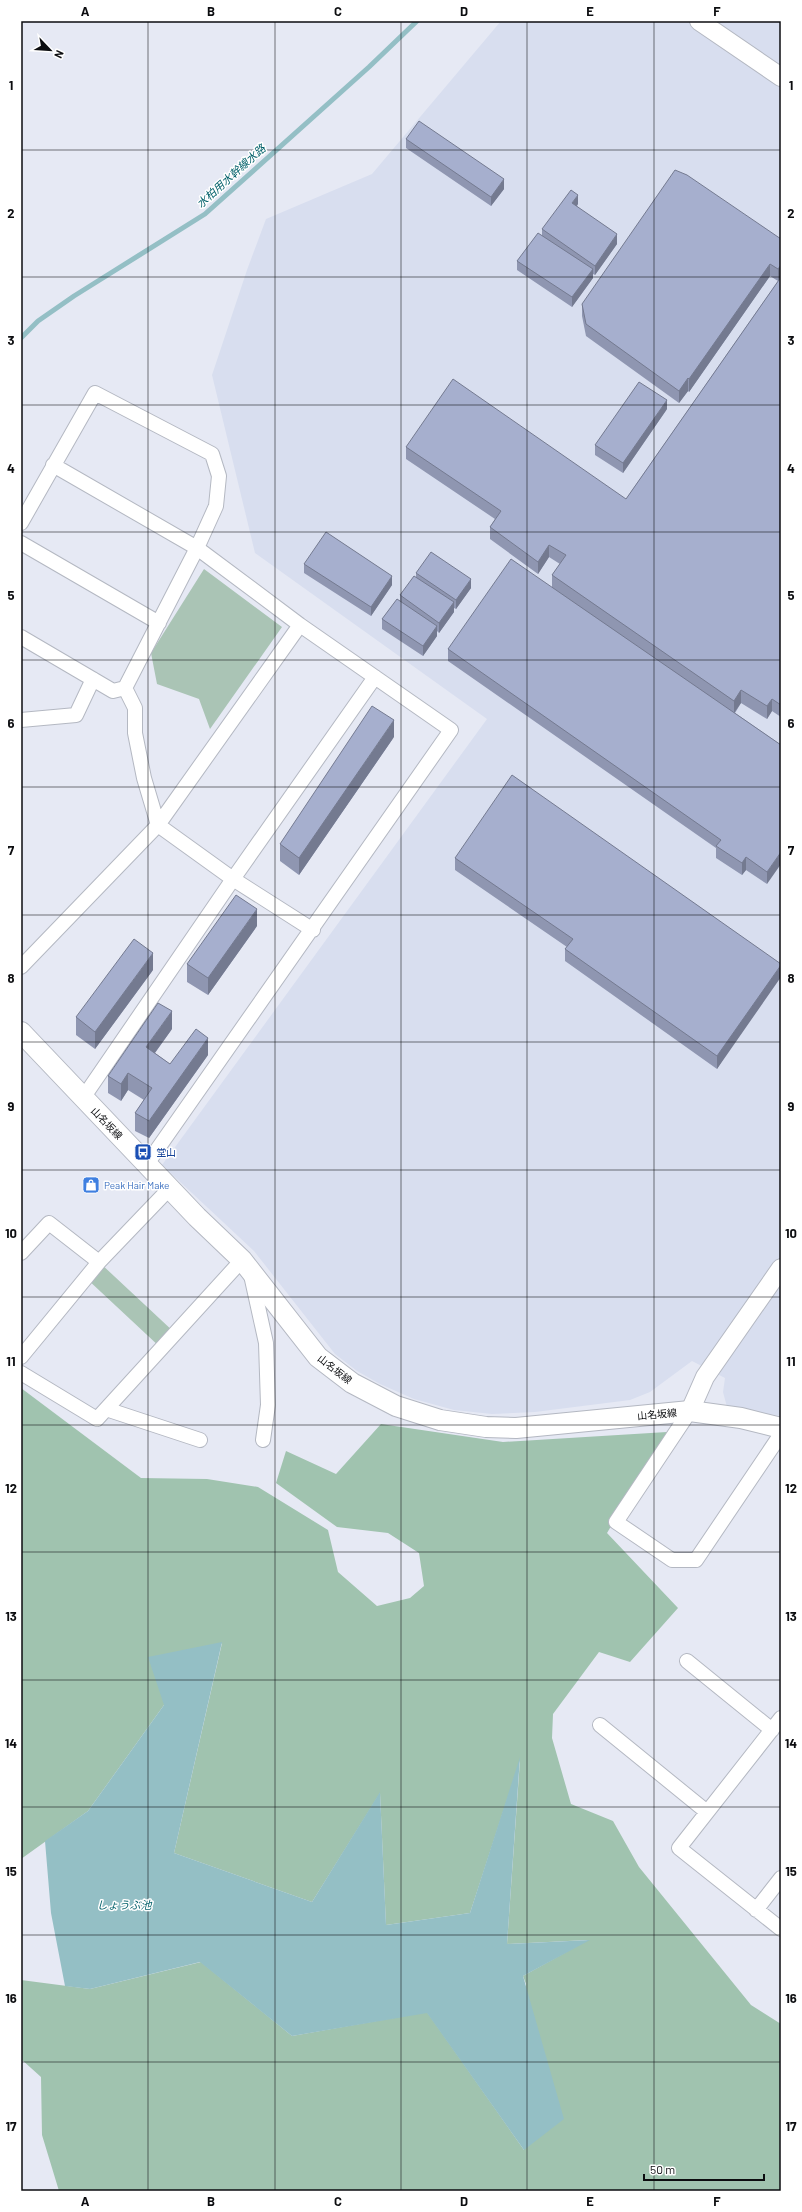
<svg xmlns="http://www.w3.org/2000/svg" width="802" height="2212" font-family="Barlow,'Noto Sans JP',sans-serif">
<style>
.built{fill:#d8deef}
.green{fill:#aac4b5}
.forest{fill:#a0c3af}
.water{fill:#94bfc5}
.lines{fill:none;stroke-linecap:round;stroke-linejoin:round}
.stream{stroke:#94bfc5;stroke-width:5}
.minor-casing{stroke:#b4b8c2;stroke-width:16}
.tertiary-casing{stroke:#b4b8c2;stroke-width:20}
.secondary-casing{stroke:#b4b8c2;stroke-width:22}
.minor{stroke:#fff;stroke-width:14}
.tertiary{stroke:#fff;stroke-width:18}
.secondary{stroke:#fff;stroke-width:20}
.wall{fill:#8f96b1}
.shaded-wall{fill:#747a90}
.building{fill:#a6afce;stroke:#747a90}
.grid{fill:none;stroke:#0c0d10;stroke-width:1;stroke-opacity:0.55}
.labels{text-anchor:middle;stroke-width:3;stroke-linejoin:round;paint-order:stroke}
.street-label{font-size:10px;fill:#0c0d10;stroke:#fff}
.transit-label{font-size:10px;fill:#164399;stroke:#fff;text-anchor:start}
.shop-label{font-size:10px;fill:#366cbe;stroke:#fff;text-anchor:start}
.water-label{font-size:11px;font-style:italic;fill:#06636c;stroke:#fff}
.neatline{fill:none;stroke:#0c0d10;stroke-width:1.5}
.grid-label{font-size:13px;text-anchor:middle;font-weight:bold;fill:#0c0d10}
</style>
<rect width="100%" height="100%" fill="#e6e9f4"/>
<path class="built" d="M 501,21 L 781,21 L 781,1416 L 727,1407 L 723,1392 L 725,1378 L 692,1361 L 650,1392 L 630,1400 L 535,1412 L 492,1414 L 454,1410 L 414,1399 L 380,1384 L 357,1371 L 335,1354 L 254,1251 L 162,1165 L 487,719 L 255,553 L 212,375 L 247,270 L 266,219 L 372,174 Z"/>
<path class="green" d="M 204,569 L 282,627 L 210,729 L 199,699 L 157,684 L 151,653 Z
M 99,1262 L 175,1333 L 161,1348 L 86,1278 Z"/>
<path class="forest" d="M 21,1388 L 141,1478 L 207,1479 L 258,1487 L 328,1530 L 338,1572 L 377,1606 L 410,1598 L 424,1586 L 419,1553 L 388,1533 L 337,1527 L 276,1483 L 286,1451 L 336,1474 L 381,1424 L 503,1442 L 667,1432 L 607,1533 L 678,1608 L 630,1662 L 599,1652 L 553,1714 L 552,1738 L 571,1804 L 613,1821 L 639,1867 L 751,2005 L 781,2024 L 781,2191 L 59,2191 L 42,2135 L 41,2077 L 21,2059 L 21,1980 L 90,1989 L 201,1962 L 292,2036 L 427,2012 L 524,2150 L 526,1984 L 523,1976 L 588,1940 L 507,1944 L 520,1760 L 470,1913 L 386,1925 L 380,1793 L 312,1902 L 174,1853 L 222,1643 L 164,1705 L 88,1811 L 21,1859 Z"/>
<path class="water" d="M 222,1642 L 174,1853 L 312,1902 L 380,1792 L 386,1925 L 470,1913 L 520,1757 L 507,1944 L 590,1940 L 523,1976 L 564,2119 L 524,2150 L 427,2013 L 292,2036 L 200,1962 L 90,1989 L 65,1986 L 51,1913 L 45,1841 L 88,1811 L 164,1705 L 148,1657 Z"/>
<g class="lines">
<path class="stream" d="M 21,338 L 38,321 L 74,296 L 205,214 L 369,67 L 417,21"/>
<g class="minor-casing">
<path id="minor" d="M 53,465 L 197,548 L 300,625 L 451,730 L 147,1164
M 21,523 L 95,393 L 212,454 L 219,476 L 216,506 L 197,548 L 125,688 L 113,691 L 21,637
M 21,543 L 159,623
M 125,688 L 135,708 L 135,733 L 144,778 L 158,825 L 233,879 L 313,930
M 21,720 L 76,715 L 93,679
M 21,967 L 158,825 L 300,625
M 83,1098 L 233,879 L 375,677
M 21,1253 L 49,1223 L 99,1262
M 251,1275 L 266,1343 L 268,1405 L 263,1440
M 21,1357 L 99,1262 L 170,1188
M 21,1373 L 97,1419 L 242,1260
M 106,1409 L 200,1440
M 690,1411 L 616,1522 L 672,1560 L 696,1560 L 781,1434
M 687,1661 L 772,1730
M 781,1718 L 679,1848 L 781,1929
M 600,1725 L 707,1812
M 756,1910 L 781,1878"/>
</g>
<g class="tertiary-casing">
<path id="tertiary" d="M 699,21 L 781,77
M 690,1411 L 705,1377 L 781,1268"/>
</g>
<g class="secondary-casing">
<path id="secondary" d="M 21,1032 L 197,1217 L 242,1260 L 318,1357 L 352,1383 L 396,1406 L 440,1420 L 486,1427 L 516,1428 L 690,1411 L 741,1418 L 781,1428"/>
</g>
<use href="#minor" class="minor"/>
<use href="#tertiary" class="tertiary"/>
<use href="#secondary" class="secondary"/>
</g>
<path class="wall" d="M 406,139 L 504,189 L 491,206 L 406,148 Z
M 578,204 L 577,206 L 617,244 L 595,275 L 593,274 L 593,278 L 572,307 L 517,270 L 517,261 L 542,235 L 542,229 Z
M 781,239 L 781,277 L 778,281 L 770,276 L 689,392 L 688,391 L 679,403 L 586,336 L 582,316 L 582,304 Z
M 781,277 L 781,717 L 772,711 L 767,719 L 741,703 L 735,713 L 781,745 L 767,884 L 746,870 L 742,875 L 716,858 L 716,848 L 448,661 L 448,649 L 552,587 L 552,575 L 560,564 L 549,557 L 538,574 L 490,539 L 490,527 L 495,519 L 406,459 L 406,447 L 626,499 Z
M 667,409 L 623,473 L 595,455 L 595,445 Z
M 304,564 L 392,585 L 371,616 L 304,573 Z
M 416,573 L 471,588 L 456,609 L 454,608 L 454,612 L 439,633 L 437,631 L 437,636 L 423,656 L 382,629 L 382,619 L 400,601 L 400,595 L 416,577 Z
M 394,737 L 299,875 L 280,861 L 280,844 Z
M 455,858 L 781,964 L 717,1069 L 565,961 L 565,949 L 567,947 L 455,870 Z
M 257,926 L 208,995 L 187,982 L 187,964 Z
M 153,970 L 95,1049 L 76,1035 L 76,1017 Z
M 172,1029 L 155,1053 L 170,1064 L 208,1055 L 149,1138 L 135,1131 L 135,1113 L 144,1100 L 128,1090 L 121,1101 L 108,1093 L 108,1076 Z"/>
<path class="shaded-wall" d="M 504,179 L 504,189 L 491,206 L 491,197 Z
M 578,195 L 578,204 L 572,213 L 572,203 Z
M 617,234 L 617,244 L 595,275 L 595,266 Z
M 770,264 L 770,276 L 689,392 L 689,379 Z
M 781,265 L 781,277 L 778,281 L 778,269 Z
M 593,269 L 593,278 L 572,307 L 572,297 Z
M 688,378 L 688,391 L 679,403 L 679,391 Z
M 667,400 L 667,409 L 623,473 L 623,463 Z
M 549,545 L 549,557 L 538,574 L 538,562 Z
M 392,576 L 392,585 L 371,616 L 371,607 Z
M 471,579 L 471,588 L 456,609 L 456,600 Z
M 454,602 L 454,612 L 439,633 L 439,623 Z
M 437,626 L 437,636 L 423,656 L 423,646 Z
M 741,690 L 741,703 L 734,713 L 734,701 Z
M 772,699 L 772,711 L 767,719 L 767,706 Z
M 394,720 L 394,737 L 299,875 L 299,858 Z
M 781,852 L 781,864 L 767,884 L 767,872 Z
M 746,857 L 746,870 L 742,875 L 742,863 Z
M 257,909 L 257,926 L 208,995 L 208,978 Z
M 153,953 L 153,970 L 95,1049 L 95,1032 Z
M 781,965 L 781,977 L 717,1069 L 717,1056 Z
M 172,1011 L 172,1029 L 146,1065 L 146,1047 Z
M 208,1038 L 208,1055 L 149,1138 L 149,1121 Z
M 128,1073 L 128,1090 L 121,1101 L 121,1084 Z"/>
<path class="building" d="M 419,121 L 504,179 L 491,197 L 406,139 Z
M 675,170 L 687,175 L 781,239 L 781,265 L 778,269 L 770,264 L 689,379 L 688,378 L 679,391 L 586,324 L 582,304 Z
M 571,190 L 578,195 L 572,203 L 617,234 L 595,266 L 542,229 Z
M 538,233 L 593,269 L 572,297 L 517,261 Z
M 781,277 L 781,705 L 772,699 L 767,706 L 741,690 L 734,701 L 552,575 L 566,555 L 549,545 L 538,562 L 490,527 L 501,511 L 406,447 L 453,379 L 626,499 Z
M 639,382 L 667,400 L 623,463 L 595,445 Z
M 326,532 L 392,576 L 371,607 L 304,564 Z
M 431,552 L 471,579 L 456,600 L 416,573 Z
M 511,559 L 781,745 L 781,852 L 767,872 L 746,857 L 742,863 L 716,846 L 721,840 L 448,649 Z
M 414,576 L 454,602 L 439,623 L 400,595 Z
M 397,599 L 437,626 L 423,646 L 382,619 Z
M 372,706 L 394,720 L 299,858 L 280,844 Z
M 512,775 L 781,964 L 781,965 L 717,1056 L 565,949 L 573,939 L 455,858 Z
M 236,895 L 257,909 L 208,978 L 187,964 Z
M 134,939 L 153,953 L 95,1032 L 76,1017 Z
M 158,1003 L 172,1011 L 146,1047 L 170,1064 L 196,1029 L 208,1038 L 149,1121 L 135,1113 L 152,1088 L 128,1073 L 121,1084 L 108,1076 Z"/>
<path class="grid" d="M 148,21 L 148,2191M 275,21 L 275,2191M 401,21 L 401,2191M 527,21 L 527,2191M 654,21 L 654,2191M 21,150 L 781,150M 21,277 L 781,277M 21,405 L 781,405M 21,532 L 781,532M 21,660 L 781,660M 21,787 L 781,787M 21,915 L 781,915M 21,1042 L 781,1042M 21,1170 L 781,1170M 21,1297 L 781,1297M 21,1425 L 781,1425M 21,1552 L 781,1552M 21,1680 L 781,1680M 21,1807 L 781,1807M 21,1935 L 781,1935M 21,2062 L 781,2062"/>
<defs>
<g id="bus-square" transform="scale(0.9)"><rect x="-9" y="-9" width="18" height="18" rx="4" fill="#1a4fb4" stroke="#fff"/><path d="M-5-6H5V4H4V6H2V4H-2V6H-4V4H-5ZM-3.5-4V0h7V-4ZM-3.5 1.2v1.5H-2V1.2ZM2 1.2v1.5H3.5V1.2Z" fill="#fff"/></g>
<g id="shop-square" transform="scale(0.9)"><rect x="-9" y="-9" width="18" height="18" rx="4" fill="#3f7fe0" stroke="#fff"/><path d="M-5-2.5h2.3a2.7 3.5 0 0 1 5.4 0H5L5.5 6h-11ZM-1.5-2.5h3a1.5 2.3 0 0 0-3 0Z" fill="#fff"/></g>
</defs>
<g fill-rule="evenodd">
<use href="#bus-square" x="143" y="1152"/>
<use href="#shop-square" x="91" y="1185"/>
</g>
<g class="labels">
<g class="street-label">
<text transform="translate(107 1123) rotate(46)" y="4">山名坂線</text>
<text transform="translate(335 1369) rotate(38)" y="4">山名坂線</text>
<text transform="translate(657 1414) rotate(-5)" y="4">山名坂線</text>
</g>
<g class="transit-label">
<text x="156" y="1156">堂山</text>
</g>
<g class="shop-label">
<text x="104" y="1189">Peak Hair Make</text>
</g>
<g class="water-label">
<text transform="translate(231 176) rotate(-42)" y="4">水柏用水幹線水路</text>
<text x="124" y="1909">しょうぶ池</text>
</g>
</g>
<rect width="802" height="2212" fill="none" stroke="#ffffff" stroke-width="44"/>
<g transform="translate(50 50) rotate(115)" stroke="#ffffff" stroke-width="3" paint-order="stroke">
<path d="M0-3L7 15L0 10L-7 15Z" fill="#0c0d10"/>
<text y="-6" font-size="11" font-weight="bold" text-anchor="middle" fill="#0c0d10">N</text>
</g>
<path d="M644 2174v6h120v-6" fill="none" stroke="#0c0d10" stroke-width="2"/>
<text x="650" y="2174" font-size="12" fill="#0c0d10" stroke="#ffffff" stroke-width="3" paint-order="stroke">50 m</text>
<rect x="22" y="22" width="758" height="2168" class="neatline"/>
<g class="grid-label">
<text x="85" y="16">A</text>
<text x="211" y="16">B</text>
<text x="338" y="16">C</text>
<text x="464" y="16">D</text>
<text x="590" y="16">E</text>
<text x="717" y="16">F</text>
<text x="11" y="90">1</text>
<text x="791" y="90">1</text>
<text x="11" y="218">2</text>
<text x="791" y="218">2</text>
<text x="11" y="345">3</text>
<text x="791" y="345">3</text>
<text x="11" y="473">4</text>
<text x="791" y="473">4</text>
<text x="11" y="600">5</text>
<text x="791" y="600">5</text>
<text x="11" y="728">6</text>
<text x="791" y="728">6</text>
<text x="11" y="855">7</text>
<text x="791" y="855">7</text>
<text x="11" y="983">8</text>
<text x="791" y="983">8</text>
<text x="11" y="1111">9</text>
<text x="791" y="1111">9</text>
<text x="11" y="1238">10</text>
<text x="791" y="1238">10</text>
<text x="11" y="1366">11</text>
<text x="791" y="1366">11</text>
<text x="11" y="1493">12</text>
<text x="791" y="1493">12</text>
<text x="11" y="1621">13</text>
<text x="791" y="1621">13</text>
<text x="11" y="1748">14</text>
<text x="791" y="1748">14</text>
<text x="11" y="1876">15</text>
<text x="791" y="1876">15</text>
<text x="11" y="2003">16</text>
<text x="791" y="2003">16</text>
<text x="11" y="2131">17</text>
<text x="791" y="2131">17</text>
<text x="85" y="2206">A</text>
<text x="211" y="2206">B</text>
<text x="338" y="2206">C</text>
<text x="464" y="2206">D</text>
<text x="590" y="2206">E</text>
<text x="717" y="2206">F</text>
</g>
</svg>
